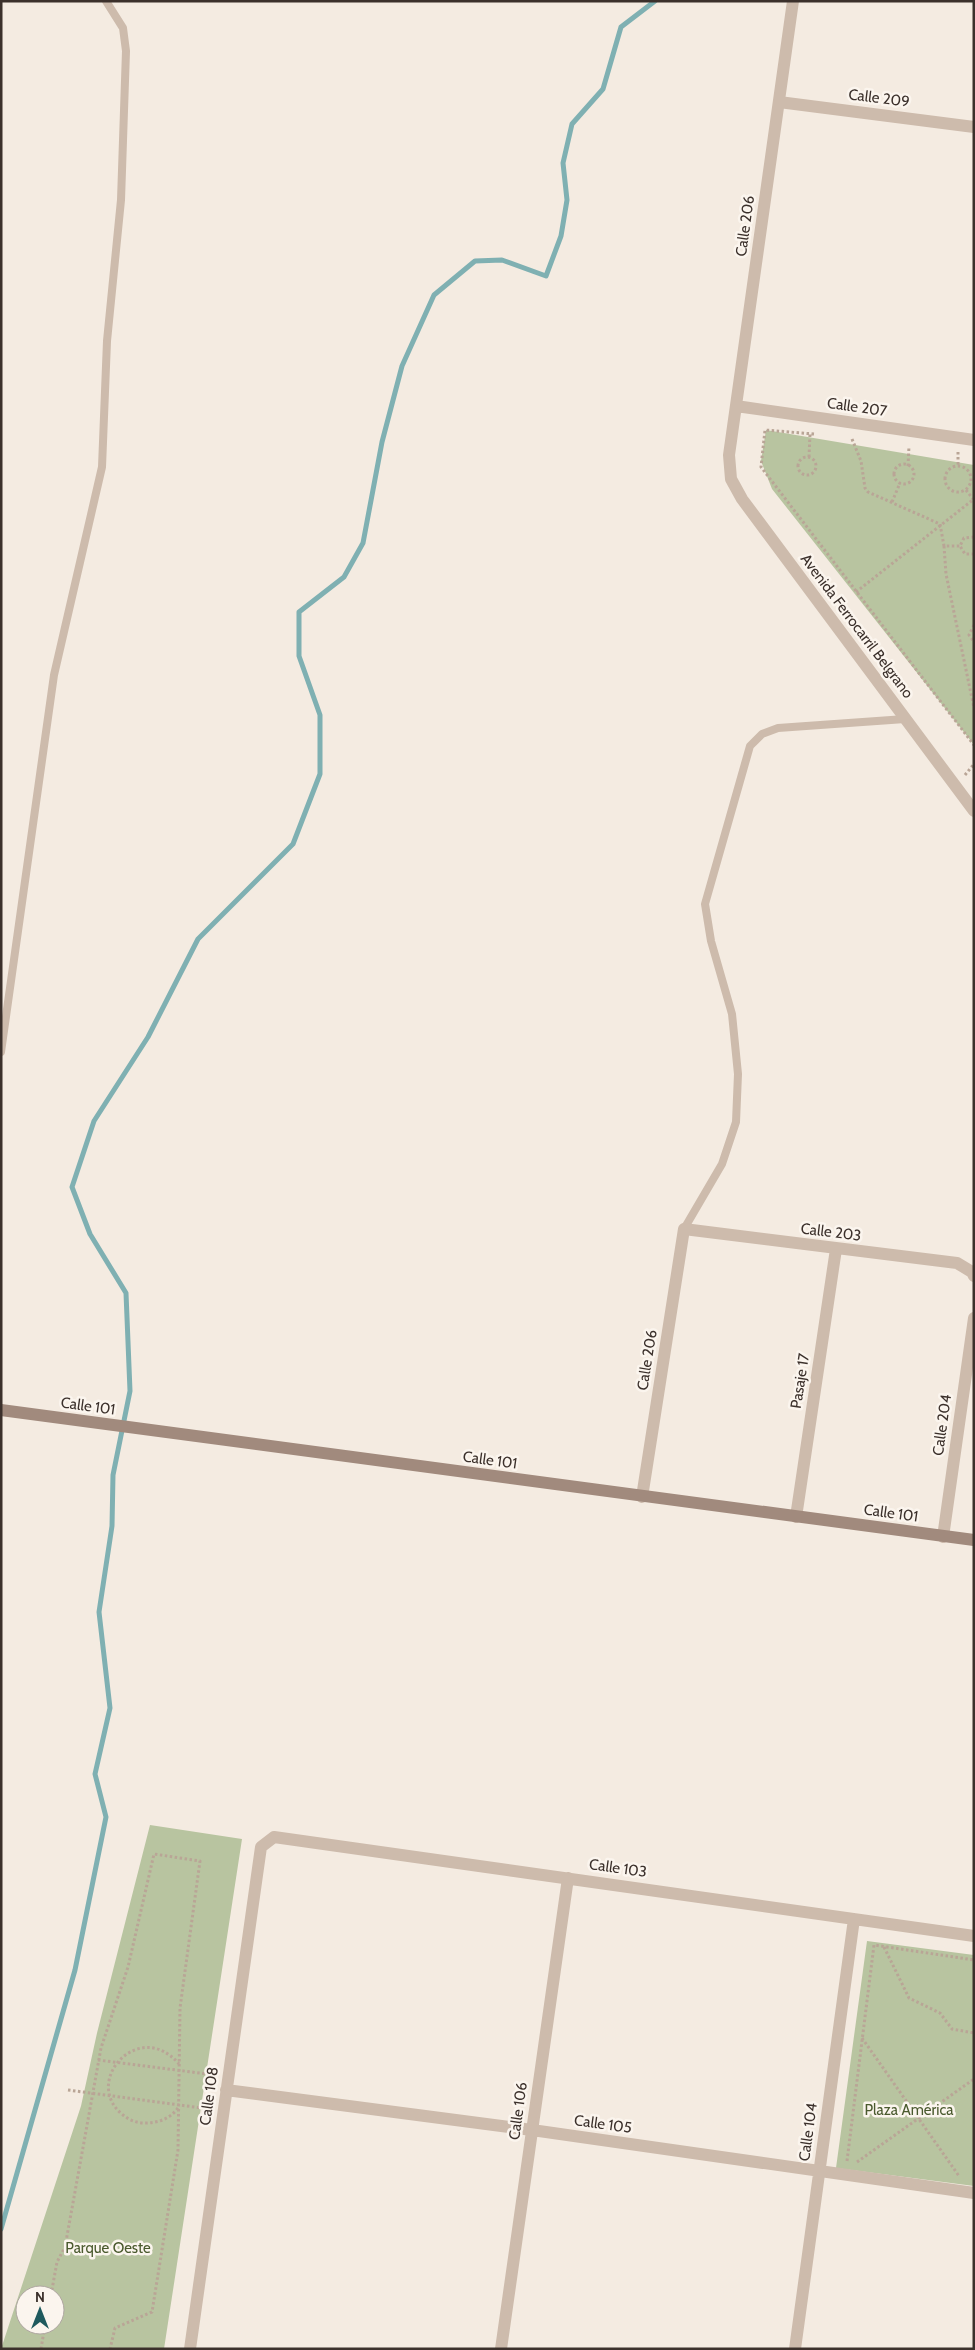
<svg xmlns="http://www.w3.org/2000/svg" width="975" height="2350" font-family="Cabin,sans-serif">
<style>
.green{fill:#b8c4a0;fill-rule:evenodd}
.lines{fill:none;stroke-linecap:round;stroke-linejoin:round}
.stream{stroke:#7fb0b2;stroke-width:5}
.path{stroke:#b9a596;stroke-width:3;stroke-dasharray:2.5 2.5;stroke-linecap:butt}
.lane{stroke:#cdbbac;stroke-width:8}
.street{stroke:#cdbbac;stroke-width:12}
.secondary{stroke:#a18a7d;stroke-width:12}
.labels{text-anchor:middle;stroke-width:5;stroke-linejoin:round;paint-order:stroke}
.street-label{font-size:15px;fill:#3b302b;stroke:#fbf5ee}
.park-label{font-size:15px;fill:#4a5a2e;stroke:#fbf5ee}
</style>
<rect width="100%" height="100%" fill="#f4ebe1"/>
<path class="green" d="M 766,430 L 974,465 L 974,745 L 772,489 L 761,461 Z
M 150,1825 L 242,1839 L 164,2349 L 1,2349 L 81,2106 L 97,2033 ZM 25,2295 L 55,2295 L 55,2325 L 25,2325 Z
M 867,1941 L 974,1955 L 974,2186 L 836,2168 Z"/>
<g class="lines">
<path class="stream" d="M 1,2229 L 75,1970 L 106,1817 L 95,1774 L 110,1708 L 99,1612 L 112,1526 L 113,1475 L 130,1391 L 126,1293 L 90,1234 L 72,1187 L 94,1121 L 148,1037 L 198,939 L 293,844 L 320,774 L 320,715 L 299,656 L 299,612 L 344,577 L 363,543 L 382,442 L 402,366 L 434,295 L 475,261 L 502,260 L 546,276 L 561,236 L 567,200 L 563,163 L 572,124 L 603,89 L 621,27 L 655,1"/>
<path class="path" d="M 814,434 L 765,430 L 761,467 L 974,745
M 852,439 L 861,461 L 865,488 L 868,492 L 940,524 L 944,546 L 960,546
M 958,452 L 958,466
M798 466a9 9 0 1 1 18 0a9 9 0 1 1-18 0Z
M 809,457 L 810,434
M894 474a10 10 0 1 1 20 0a10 10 0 1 1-20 0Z
M945 479a13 13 0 1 1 26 0a13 13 0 1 1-26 0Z
M 908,466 L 909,446
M 966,490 L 973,499
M 892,502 L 900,483
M 974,537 L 964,538 L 960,546 L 965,554 L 974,554
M 944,546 L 946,574 L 974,708
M 856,592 L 974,499
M 974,625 L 969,635 L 974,642
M 965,775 L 974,764
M 884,1947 L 909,1998 L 940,2013 L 952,2029 L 974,2033
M 862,2038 L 959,2176
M 98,2060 L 215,2075
M 68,2090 L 209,2109
M 178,2108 C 170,2119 158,2123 144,2123 C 137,2123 129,2120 123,2115 C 81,2082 139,2017 179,2064
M 847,2161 L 874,1945 L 974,1960
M 857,2162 L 974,2079
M 51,2295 L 57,2262 L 65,2247 L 101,2048 L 128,1967 L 154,1854 L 200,1861 L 180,2008 L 178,2150 L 152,2312 L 115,2328 L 110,2349
M 41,2349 L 45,2325"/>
<path class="lane" d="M 1,1052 L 54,675 L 102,467 L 107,341 L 121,200 L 126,51 L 123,28 L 106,1
M 684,1229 L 722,1164 L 736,1122 L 738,1074 L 732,1014 L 711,941 L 705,904 L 750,746 L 762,734 L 778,728 L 905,719"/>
<path class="street" d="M 793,1 L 729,455 L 731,479 L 742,499 L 974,811
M 779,102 L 974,127
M 736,406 L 974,440
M 642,1497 L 684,1229 L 957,1263 L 972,1272 L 974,1276
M 796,1517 L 836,1249
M 943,1537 L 974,1318
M 226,2090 L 532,2130 L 974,2193
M 190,2349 L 261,1847 L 274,1837 L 974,1936
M 501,2349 L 568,1878
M 795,2349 L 854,1919"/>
<path class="secondary" d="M 1,1410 L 974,1540"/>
</g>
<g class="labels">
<g class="street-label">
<text transform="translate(879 98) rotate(7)" y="5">Calle 209</text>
<text transform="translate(745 226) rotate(-82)" y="5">Calle 206</text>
<text transform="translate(857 407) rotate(8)" y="5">Calle 207</text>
<text transform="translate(857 626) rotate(53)" y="5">Avenida Ferrocarril Belgrano</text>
<text transform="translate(831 1232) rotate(7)" y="5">Calle 203</text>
<text transform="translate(647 1360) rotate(-81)" y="5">Calle 206</text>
<text transform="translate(800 1381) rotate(-81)" y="5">Pasaje 17</text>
<text transform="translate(88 1406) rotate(8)" y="5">Calle 101</text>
<text transform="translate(942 1425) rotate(-82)" y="5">Calle 204</text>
<text transform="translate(490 1460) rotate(8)" y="5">Calle 101</text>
<text transform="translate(891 1513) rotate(8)" y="5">Calle 101</text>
<text transform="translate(618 1868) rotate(8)" y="5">Calle 103</text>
<text transform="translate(209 2096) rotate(-82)" y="5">Calle 108</text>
<text transform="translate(518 2111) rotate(-82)" y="5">Calle 106</text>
<text transform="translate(603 2124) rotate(8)" y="5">Calle 105</text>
<text transform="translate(808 2132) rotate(-82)" y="5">Calle 104</text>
</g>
<g class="park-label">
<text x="909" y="2115">Plaza América</text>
<text x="108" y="2253">Parque Oeste</text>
</g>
</g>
<rect width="975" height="2350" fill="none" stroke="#3b302b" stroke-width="5"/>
<g transform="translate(40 2310)"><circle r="24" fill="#fbf5ee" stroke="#aea6a0"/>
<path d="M0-4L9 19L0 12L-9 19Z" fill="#1f5a5e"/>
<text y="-8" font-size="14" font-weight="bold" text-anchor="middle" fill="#3b302b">N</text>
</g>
</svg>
